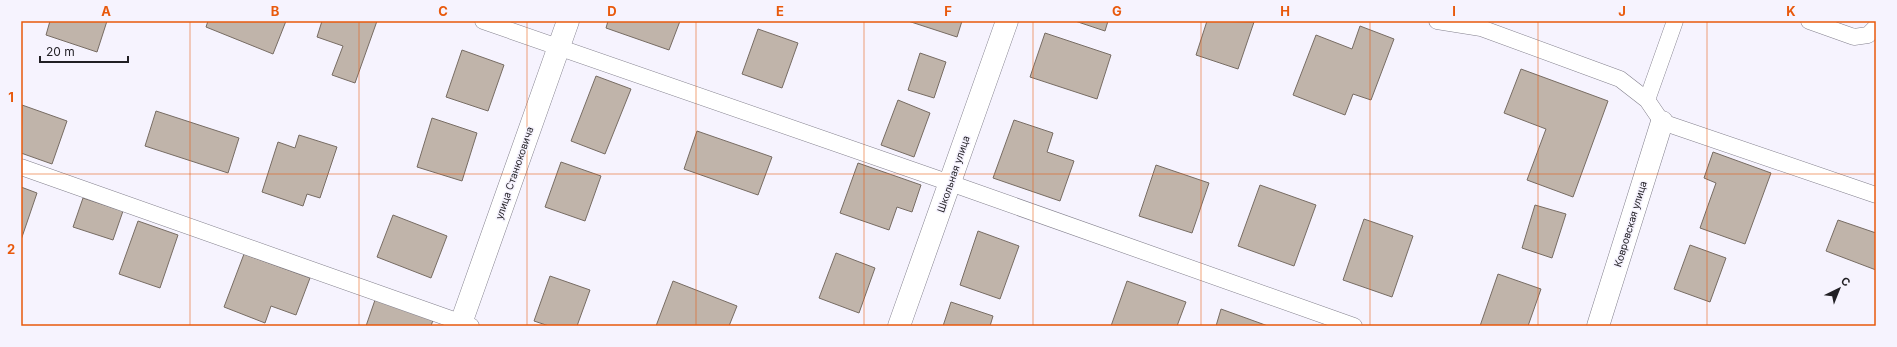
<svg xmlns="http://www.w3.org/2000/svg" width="1897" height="347" font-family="Inter,sans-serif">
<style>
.building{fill:#c0b4aa;stroke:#776c63}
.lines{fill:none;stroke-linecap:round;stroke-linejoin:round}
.service-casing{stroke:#83808d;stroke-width:17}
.minor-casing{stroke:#83808d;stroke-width:23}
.service{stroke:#fff;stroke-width:16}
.minor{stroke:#fff;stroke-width:22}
.grid{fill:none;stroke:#e8590c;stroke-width:1;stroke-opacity:0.55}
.labels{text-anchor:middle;stroke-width:3;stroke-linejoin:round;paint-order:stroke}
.street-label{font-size:10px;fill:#211f24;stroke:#f6f3fe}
.neatline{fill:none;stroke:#e8590c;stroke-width:1.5}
.grid-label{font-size:13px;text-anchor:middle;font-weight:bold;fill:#e8590c}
</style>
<rect width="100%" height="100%" fill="#f6f3fe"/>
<path class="building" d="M 50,21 L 107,21 L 97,52 L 46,35 Z
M 208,21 L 286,21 L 273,54 L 206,27 Z
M 322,21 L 377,21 L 355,83 L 332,75 L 343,46 L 317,37 Z
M 608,21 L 680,21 L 669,50 L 606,28 Z
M 908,21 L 962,21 L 957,37 Z
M 1075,21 L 1108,21 L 1105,31 Z
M 1207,21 L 1254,22 L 1238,69 L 1196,55 Z
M 1360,26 L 1394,39 L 1371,100 L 1353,94 L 1345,115 L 1293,95 L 1316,35 L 1352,49 Z
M 758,29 L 798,43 L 782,88 L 742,74 Z
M 1045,33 L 1111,55 L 1097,99 L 1030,77 Z
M 462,50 L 504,65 L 488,111 L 446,97 Z
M 920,53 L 946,62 L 934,98 L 908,90 Z
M 1521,69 L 1608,101 L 1573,197 L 1527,180 L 1546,129 L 1504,113 Z
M 596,76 L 631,89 L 605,154 L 571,141 Z
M 898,100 L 930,113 L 914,157 L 881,145 Z
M 22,105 L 67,121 L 52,164 L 21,153 Z
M 156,111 L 239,138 L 228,173 L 145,146 Z
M 432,118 L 477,133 L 462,181 L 417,167 Z
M 1014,120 L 1053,133 L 1047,152 L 1074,161 L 1060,201 L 993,178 Z
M 697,131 L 772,157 L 758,195 L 684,169 Z
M 299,135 L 337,147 L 320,198 L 307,194 L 303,206 L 262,192 L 278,142 L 295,148 Z
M 1713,152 L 1771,173 L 1745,244 L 1700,228 L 1716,183 L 1704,178 Z
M 561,162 L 601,176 L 585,221 L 545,207 Z
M 858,163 L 921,185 L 912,212 L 897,207 L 889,230 L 840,213 Z
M 1156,165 L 1209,183 L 1192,233 L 1139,216 Z
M 1260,185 L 1316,205 L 1294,266 L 1238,246 Z
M 21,187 L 37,193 L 21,240 Z
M 83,198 L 123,211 L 113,240 L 73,227 Z
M 1535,205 L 1566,214 L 1552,258 L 1522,248 Z
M 393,215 L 447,236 L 431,278 L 377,257 Z
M 1364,219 L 1413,236 L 1392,297 L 1343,280 Z
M 1838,220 L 1876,233 L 1876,270 L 1826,251 Z
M 138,221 L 178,235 L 160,288 L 119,274 Z
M 978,231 L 1019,246 L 1000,299 L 960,285 Z
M 1690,245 L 1726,258 L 1710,302 L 1674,289 Z
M 836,253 L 875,268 L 859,313 L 819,298 Z
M 244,254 L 310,278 L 296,315 L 271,306 L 265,323 L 224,307 Z
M 1498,274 L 1541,289 L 1528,326 L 1480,326 Z
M 550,276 L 590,290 L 577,326 L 549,326 L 534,321 Z
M 673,281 L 737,306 L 729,326 L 656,326 Z
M 1127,281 L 1186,302 L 1177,326 L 1111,326 Z
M 375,300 L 433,320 L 431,326 L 366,326 Z
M 951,302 L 993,316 L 990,326 L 943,326 Z
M 1221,309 L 1268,326 L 1216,326 Z"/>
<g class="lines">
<g class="service-casing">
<path id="service" d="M 483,21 L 950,183 L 1354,326
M 1437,21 L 1481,28 L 1620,79 L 1647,100 L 1662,122 L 1876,195
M 1809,21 L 1854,37 L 1868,35 L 1876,27
M 1647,100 L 1675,21
M 21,167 L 471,326"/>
</g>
<g class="minor-casing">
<path id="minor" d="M 460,326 L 568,21
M 899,326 L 1007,21
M 1598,326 L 1662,122"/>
</g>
<use href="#service" class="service"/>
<use href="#minor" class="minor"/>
</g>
<path class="grid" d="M 190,21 L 190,326M 359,21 L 359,326M 527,21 L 527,326M 696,21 L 696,326M 864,21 L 864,326M 1033,21 L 1033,326M 1201,21 L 1201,326M 1370,21 L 1370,326M 1538,21 L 1538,326M 1707,21 L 1707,326M 21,174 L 1876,174"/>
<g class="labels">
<g class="street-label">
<text transform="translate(514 173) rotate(-71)" y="4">улица Станюковича</text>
<text transform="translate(953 174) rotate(-71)" y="4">Школьная улица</text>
<text transform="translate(1630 224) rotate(-73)" y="4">Ковровская улица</text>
</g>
</g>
<rect width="1897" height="347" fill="none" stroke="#f6f3fe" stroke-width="44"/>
<g transform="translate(1839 289) rotate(43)" stroke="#f6f3fe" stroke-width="3" paint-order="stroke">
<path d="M0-3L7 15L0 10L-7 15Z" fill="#211f24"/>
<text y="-6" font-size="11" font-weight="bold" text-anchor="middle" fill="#211f24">С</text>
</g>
<path d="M40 56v6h88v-6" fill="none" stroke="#211f24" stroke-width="2"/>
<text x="46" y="56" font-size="12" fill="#211f24" stroke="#f6f3fe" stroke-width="3" paint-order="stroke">20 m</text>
<rect x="22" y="22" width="1853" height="303" class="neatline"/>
<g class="grid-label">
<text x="106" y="16">A</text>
<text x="275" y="16">B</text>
<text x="443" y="16">C</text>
<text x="612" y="16">D</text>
<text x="780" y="16">E</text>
<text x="948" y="16">F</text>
<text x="1117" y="16">G</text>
<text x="1285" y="16">H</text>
<text x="1454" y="16">I</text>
<text x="1622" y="16">J</text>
<text x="1791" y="16">K</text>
<text x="11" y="102">1</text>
<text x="11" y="254">2</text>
</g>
</svg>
